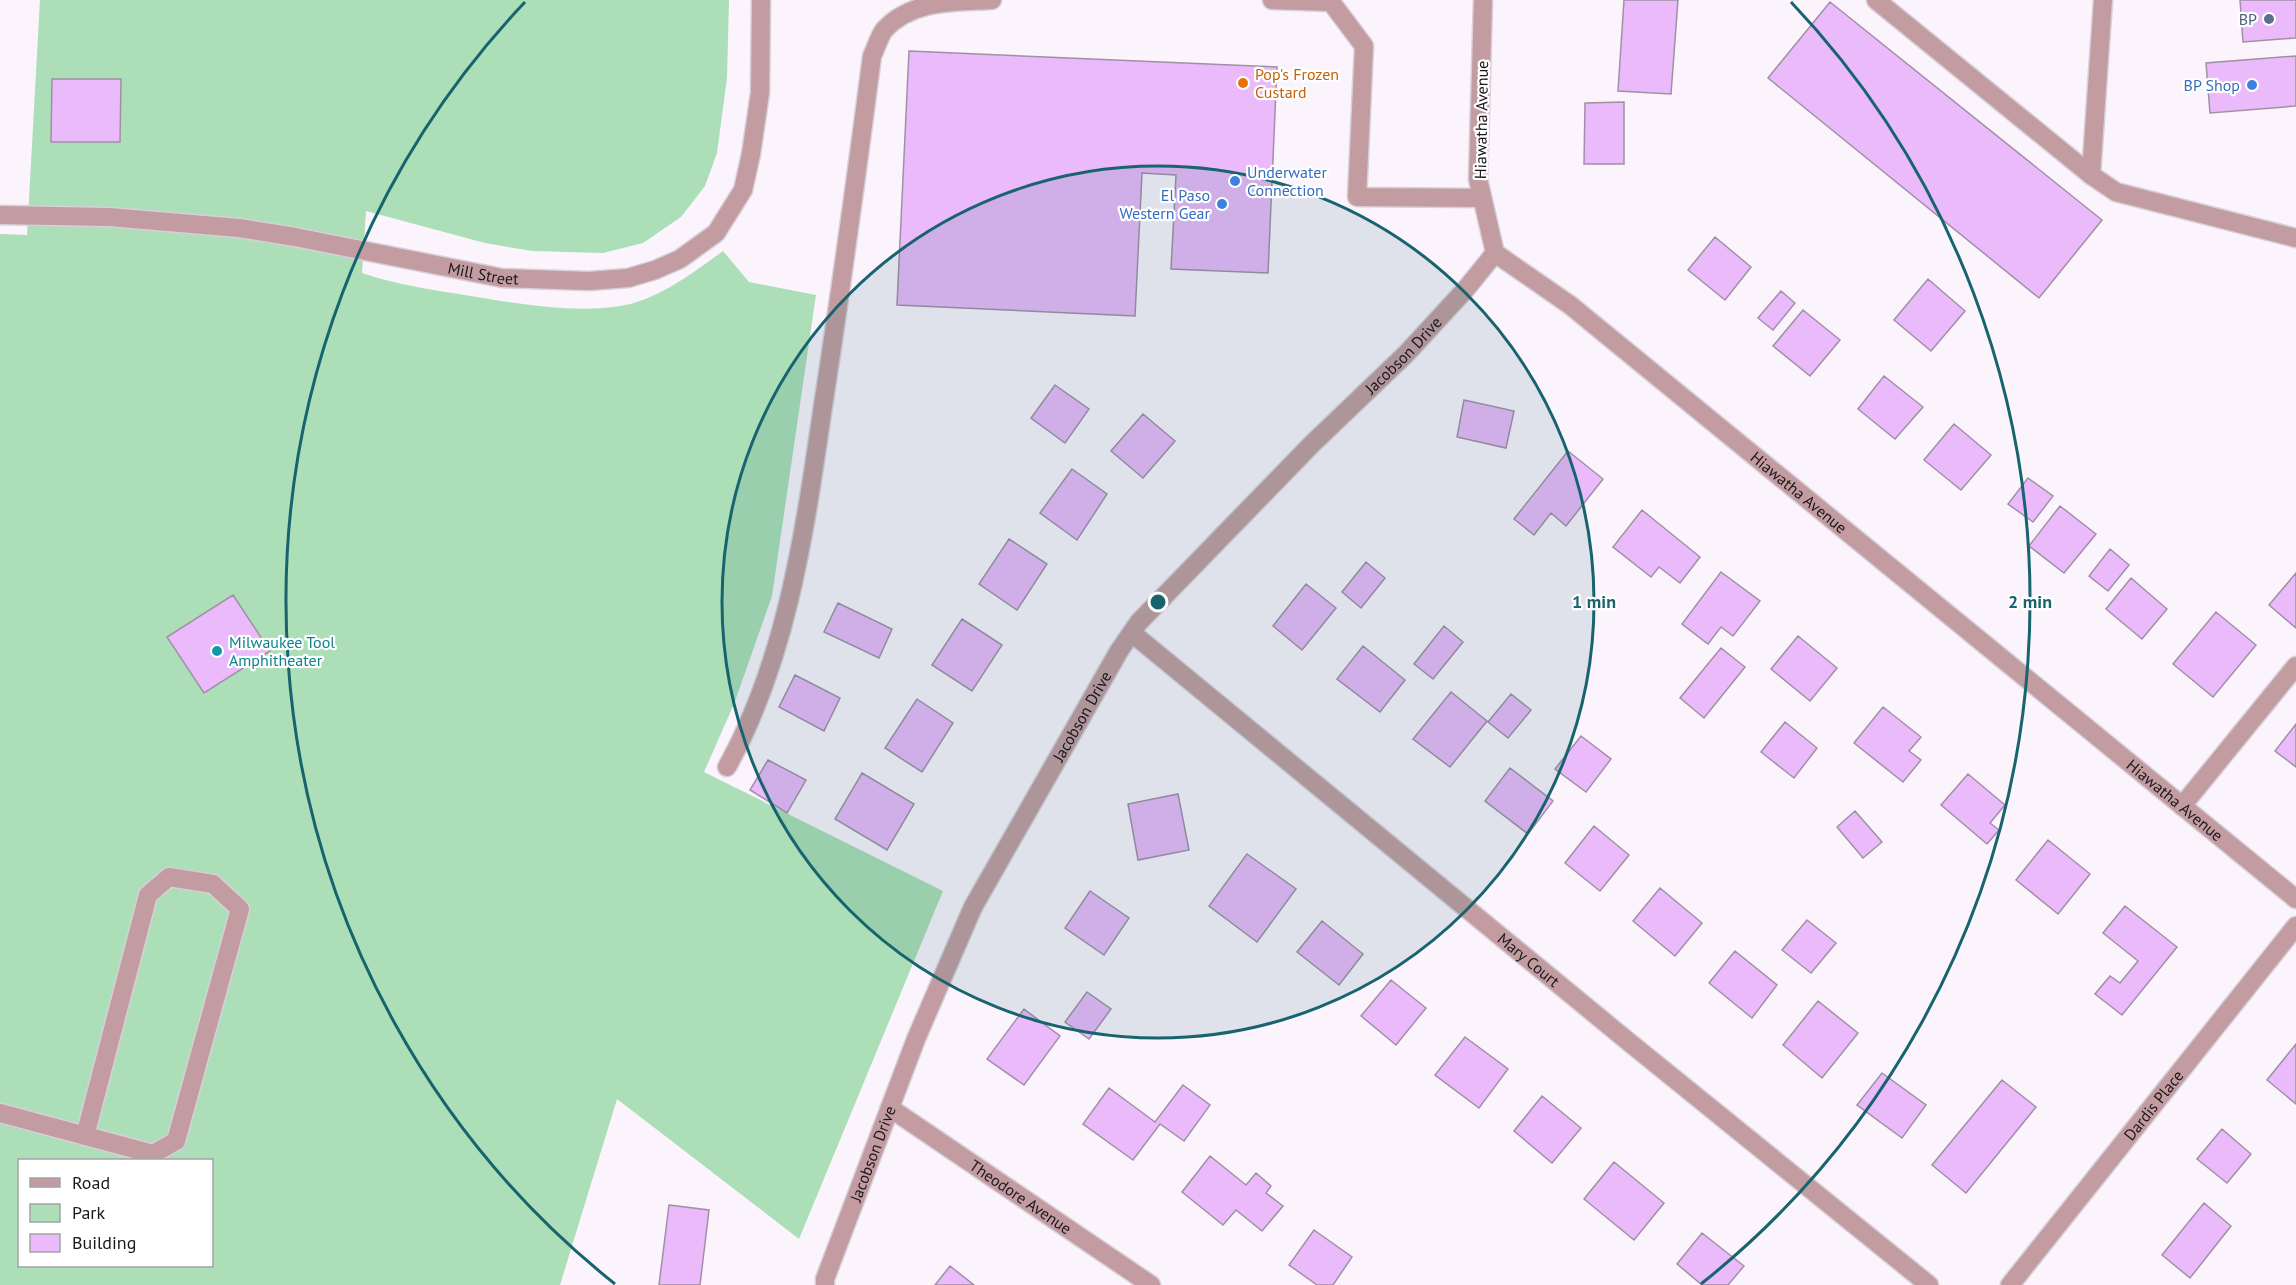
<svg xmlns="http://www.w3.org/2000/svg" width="2296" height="1285" font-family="'PT Sans',sans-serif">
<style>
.green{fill:#acdeb7;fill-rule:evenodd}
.building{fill:#eabafa;stroke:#a090a6;stroke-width:1.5}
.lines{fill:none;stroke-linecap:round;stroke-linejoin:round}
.minor-casing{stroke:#d7d0d9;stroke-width:21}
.minor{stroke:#c29ca0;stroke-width:18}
.ring{fill:none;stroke:#18646e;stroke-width:3}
.service-dot{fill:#5c6f8a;stroke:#fff;stroke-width:2}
.food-dot{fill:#e8710a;stroke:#fff;stroke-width:2}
.shop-dot{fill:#3f7fe0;stroke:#fff;stroke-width:2}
.culture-dot{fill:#0f9aa8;stroke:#fff;stroke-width:2}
.labels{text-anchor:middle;stroke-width:4.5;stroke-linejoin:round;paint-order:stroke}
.service-label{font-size:16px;fill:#4e5e75;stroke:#fff;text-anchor:end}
.food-label{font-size:16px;fill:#c56008;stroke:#fff;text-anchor:start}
.shop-label{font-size:16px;fill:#366cbe;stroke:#fff;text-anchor:end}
.street-label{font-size:16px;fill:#1c161e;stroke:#fff}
.culture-label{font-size:16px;fill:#0d838f;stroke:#fff;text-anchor:start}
.centre{fill:#18646e;stroke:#fff;stroke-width:3}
.ring-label{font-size:18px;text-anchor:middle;font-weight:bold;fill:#18646e;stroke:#fff;stroke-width:4.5;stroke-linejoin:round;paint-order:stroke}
</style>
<rect width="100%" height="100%" fill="#fbf4fd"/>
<path class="green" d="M 40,0 L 729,0 L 727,78 L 717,153 L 705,186 L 681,217 L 643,243 L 603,253 L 532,251 L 485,243 L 366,211 L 362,273 C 395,284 431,290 465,295 C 513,303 590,317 637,302 C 668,292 697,270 723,251 L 749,282 L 816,295 L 772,596 L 734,704 L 704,772 L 943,891 L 799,1239 L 617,1099 L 560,1285 L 0,1285 L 0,234 L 27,235 ZM 20,1160 L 212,1160 L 212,1266 L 20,1266 Z"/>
<path class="building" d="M 1624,0 L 1678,0 L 1671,94 L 1618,91 Z
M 2240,0 L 2296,0 L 2296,38 L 2243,42 Z
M 1830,2 L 2102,220 L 2039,298 L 1768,78 Z
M 909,51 L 1277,67 L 1268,273 L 1171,269 L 1176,175 L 1142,173 L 1135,316 L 897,305 Z
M 2296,56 L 2296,106 L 2210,113 L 2206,63 Z
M 52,79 L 121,79 L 120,142 L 51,142 Z
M 1624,102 L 1624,164 L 1584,164 L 1585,103 Z
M 1715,237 L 1751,267 L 1725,300 L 1688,270 Z
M 1928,279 L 1965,311 L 1931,351 L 1894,320 Z
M 1781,291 L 1795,303 L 1773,330 L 1758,318 Z
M 1803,310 L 1840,340 L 1810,376 L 1773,346 Z
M 1884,376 L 1923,407 L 1895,439 L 1858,409 Z
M 1055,385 L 1089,409 L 1065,443 L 1031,418 Z
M 1464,400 L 1514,411 L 1506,448 L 1457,437 Z
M 1143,414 L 1175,441 L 1143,478 L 1111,451 Z
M 1954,424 L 1991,455 L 1961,490 L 1924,460 Z
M 1568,451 L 1603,479 L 1566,526 L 1551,513 L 1534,535 L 1514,519 Z
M 1072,469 L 1107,494 L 1077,540 L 1040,513 Z
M 2028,478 L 2053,496 L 2033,522 L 2008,504 Z
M 2060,506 L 2096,534 L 2064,573 L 2029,546 Z
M 1642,510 L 1700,557 L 1680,583 L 1659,567 L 1651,577 L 1613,547 Z
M 1009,539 L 1047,564 L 1017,610 L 979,584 Z
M 2110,549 L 2129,565 L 2108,591 L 2089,576 Z
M 1366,562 L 1385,578 L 1361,608 L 1342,592 Z
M 1721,572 L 1760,601 L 1733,636 L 1721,627 L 1708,644 L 1682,624 Z
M 2296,573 L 2296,628 L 2269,605 Z
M 2131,578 L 2167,609 L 2142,639 L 2106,609 Z
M 1306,584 L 1336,608 L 1302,650 L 1273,626 Z
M 233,595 L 270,651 L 204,693 L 167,637 Z
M 838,603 L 892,629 L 879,658 L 824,632 Z
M 2216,612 L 2256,645 L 2213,697 L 2173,664 Z
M 962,619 L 1002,645 L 972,691 L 932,665 Z
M 1444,626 L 1463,642 L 1433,679 L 1414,664 Z
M 1798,636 L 1837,668 L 1810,701 L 1771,669 Z
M 1363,646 L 1405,680 L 1380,712 L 1337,679 Z
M 1721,648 L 1745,667 L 1704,718 L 1680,698 Z
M 795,675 L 840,698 L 824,731 L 779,707 Z
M 1451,692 L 1487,721 L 1450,767 L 1413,739 Z
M 1511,694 L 1531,710 L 1508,738 L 1488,722 Z
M 917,699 L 953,723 L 922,772 L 885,748 Z
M 1883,707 L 1921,737 L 1909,751 L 1921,760 L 1903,782 L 1854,743 Z
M 1785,722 L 1817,748 L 1794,778 L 1761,752 Z
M 2296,724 L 2296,767 L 2275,751 Z
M 1581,736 L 1611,759 L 1586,792 L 1555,769 Z
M 768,760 L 806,780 L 787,813 L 750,790 Z
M 1510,768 L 1553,801 L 1528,834 L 1485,801 Z
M 862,773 L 914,804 L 887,850 L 835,819 Z
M 1968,774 L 2005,805 L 1990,823 L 1999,830 L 1987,844 L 1941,805 Z
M 1178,794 L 1189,850 L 1138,860 L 1128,804 Z
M 1855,811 L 1882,842 L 1863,858 L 1837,827 Z
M 1594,826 L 1629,855 L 1600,891 L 1565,863 Z
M 2048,840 L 2090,874 L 2058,914 L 2016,880 Z
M 1247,854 L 1296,889 L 1257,942 L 1209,906 Z
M 1660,888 L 1702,923 L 1675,956 L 1633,921 Z
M 1090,891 L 1129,918 L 1104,955 L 1065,928 Z
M 2125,906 L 2177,947 L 2122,1015 L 2095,994 L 2110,976 L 2120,983 L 2138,961 L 2103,933 Z
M 1807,920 L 1836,943 L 1811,973 L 1782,950 Z
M 1322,921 L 1363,954 L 1339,985 L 1297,952 Z
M 1735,951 L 1777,985 L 1752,1018 L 1709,983 Z
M 1391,980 L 1426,1008 L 1396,1045 L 1361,1016 Z
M 1087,992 L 1111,1009 L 1089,1039 L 1065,1022 Z
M 1818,1001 L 1858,1033 L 1822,1078 L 1783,1045 Z
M 1024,1009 L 1060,1036 L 1024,1085 L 987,1059 Z
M 1465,1037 L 1508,1069 L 1479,1108 L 1435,1075 Z
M 2296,1044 L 2296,1104 L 2267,1080 Z
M 1882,1073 L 1926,1105 L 1902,1138 L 1857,1105 Z
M 2002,1080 L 2036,1107 L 1966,1193 L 1932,1165 Z
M 1183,1085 L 1210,1105 L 1184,1141 L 1160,1124 L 1133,1160 L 1083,1124 L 1109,1088 L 1155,1122 Z
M 1542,1096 L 1581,1128 L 1552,1163 L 1514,1131 Z
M 2222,1129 L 2251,1154 L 2227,1183 L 2197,1159 Z
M 1210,1156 L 1246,1185 L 1256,1173 L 1271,1186 L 1266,1193 L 1283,1206 L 1262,1231 L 1236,1210 L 1223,1225 L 1182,1192 Z
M 1614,1162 L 1664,1203 L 1634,1240 L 1584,1199 Z
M 2204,1203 L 2231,1226 L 2190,1278 L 2162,1255 Z
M 669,1205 L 709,1210 L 700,1285 L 659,1285 Z
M 1314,1230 L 1352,1257 L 1333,1285 L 1317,1285 L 1289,1265 Z
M 1702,1233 L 1744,1266 L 1728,1285 L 1702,1285 L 1677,1264 Z
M 950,1266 L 974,1285 L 935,1285 Z"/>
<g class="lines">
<g class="minor-casing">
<g id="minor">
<path d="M 1272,0 L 1331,2 L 1364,46 L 1357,197 L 1482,198"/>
<path id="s1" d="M 1483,0 L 1478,179 L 1495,253 L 1570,305 L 2296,899"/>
<path d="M 1876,0 L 2091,175 L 2116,192 L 2296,238"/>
<path d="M 2091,175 L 2103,0"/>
<path id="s2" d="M 0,215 L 109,217 L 239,228 L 295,237 L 502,278 L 589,281 L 628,278 L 655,270 L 680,259 L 716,233 L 743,190 L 751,154 L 760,93 L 761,0"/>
<path id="s3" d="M 1132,633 L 1624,1038 L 1929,1285"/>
<path d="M 727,767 C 788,657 805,528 823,406 C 841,289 857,172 872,56 C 876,48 879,37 884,30 C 911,0 954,2 992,0"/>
<path d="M 2182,806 L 2296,666"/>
<path id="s4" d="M 890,1108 L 1151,1285"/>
<path d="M 0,1113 L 153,1154 L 176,1141 L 240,909 L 213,884 L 169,877 L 148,895 L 85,1136"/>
<path id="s5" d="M 825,1285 L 825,1279 L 916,1039 L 973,907 L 1119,651 L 1139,622 L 1312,444 L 1406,354 L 1465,290 L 1495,253"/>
<path id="s6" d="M 2010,1285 L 2296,926"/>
</g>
</g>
<use href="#minor" class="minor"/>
</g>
<circle cx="1158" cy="602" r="436" fill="#18646e" fill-opacity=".12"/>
<g class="ring">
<circle cx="1158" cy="602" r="436"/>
<path d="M615 1284A872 872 0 0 1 525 2M1791 2A872 872 0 0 1 1701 1284"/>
</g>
<circle class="service-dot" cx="2269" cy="19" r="6"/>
<circle class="food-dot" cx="1243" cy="83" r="6"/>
<g class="shop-dot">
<circle cx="2252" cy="85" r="6"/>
<circle cx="1235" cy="181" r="6"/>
<circle cx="1222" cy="204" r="6"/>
</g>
<circle class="culture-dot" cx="217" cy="651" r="6"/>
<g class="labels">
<g class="service-label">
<text x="2257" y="25">BP</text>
</g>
<g class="food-label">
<text x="1255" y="80">Pop's Frozen<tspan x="1255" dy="18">Custard</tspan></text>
</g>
<g class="shop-label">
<text x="2240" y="91">BP Shop</text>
<text x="1247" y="178" text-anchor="start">Underwater<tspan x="1247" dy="18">Connection</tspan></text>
<text x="1210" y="201">El Paso<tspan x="1210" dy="18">Western Gear</tspan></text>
</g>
<g class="street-label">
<text transform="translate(1481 120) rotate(-89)" y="6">Hiawatha Avenue</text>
<text dy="6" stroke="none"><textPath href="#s2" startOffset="488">Mill Street</textPath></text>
<text dy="6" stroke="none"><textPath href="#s5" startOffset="1112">Jacobson Drive</textPath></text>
<text dy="6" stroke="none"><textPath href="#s1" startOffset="642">Hiawatha Avenue</textPath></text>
<text dy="6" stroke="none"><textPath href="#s5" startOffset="626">Jacobson Drive</textPath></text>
<text dy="6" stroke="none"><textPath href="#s1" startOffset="1128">Hiawatha Avenue</textPath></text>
<text dy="6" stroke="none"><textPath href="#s3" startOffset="514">Mary Court</textPath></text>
<text dy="6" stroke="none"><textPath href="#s6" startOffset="230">Dardis Place</textPath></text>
<text dy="6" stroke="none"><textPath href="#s5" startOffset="140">Jacobson Drive</textPath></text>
<text dy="6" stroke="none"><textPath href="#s4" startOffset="158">Theodore Avenue</textPath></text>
</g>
<g class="culture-label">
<text x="229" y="648">Milwaukee Tool<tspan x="229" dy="18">Amphitheater</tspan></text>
</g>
</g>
<circle cx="1158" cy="602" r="9" class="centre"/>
<g class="ring-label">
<text x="1594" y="608">1 min</text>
<text x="2030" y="608">2 min</text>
</g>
<rect x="18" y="1159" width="195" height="108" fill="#ffffff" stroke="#a4a2a5" stroke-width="1.5"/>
<rect x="30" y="1178" width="30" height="9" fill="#c29ca0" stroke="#a4a2a5" stroke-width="1.5"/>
<text x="72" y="1189" font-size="18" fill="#1c161e">Road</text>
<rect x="30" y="1204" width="30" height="18" fill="#acdeb7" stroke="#a4a2a5" stroke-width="1.5"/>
<text x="72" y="1219" font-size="18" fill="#1c161e">Park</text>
<rect x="30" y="1234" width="30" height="18" fill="#eabafa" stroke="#a4a2a5" stroke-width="1.5"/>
<text x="72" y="1249" font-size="18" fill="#1c161e">Building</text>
</svg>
